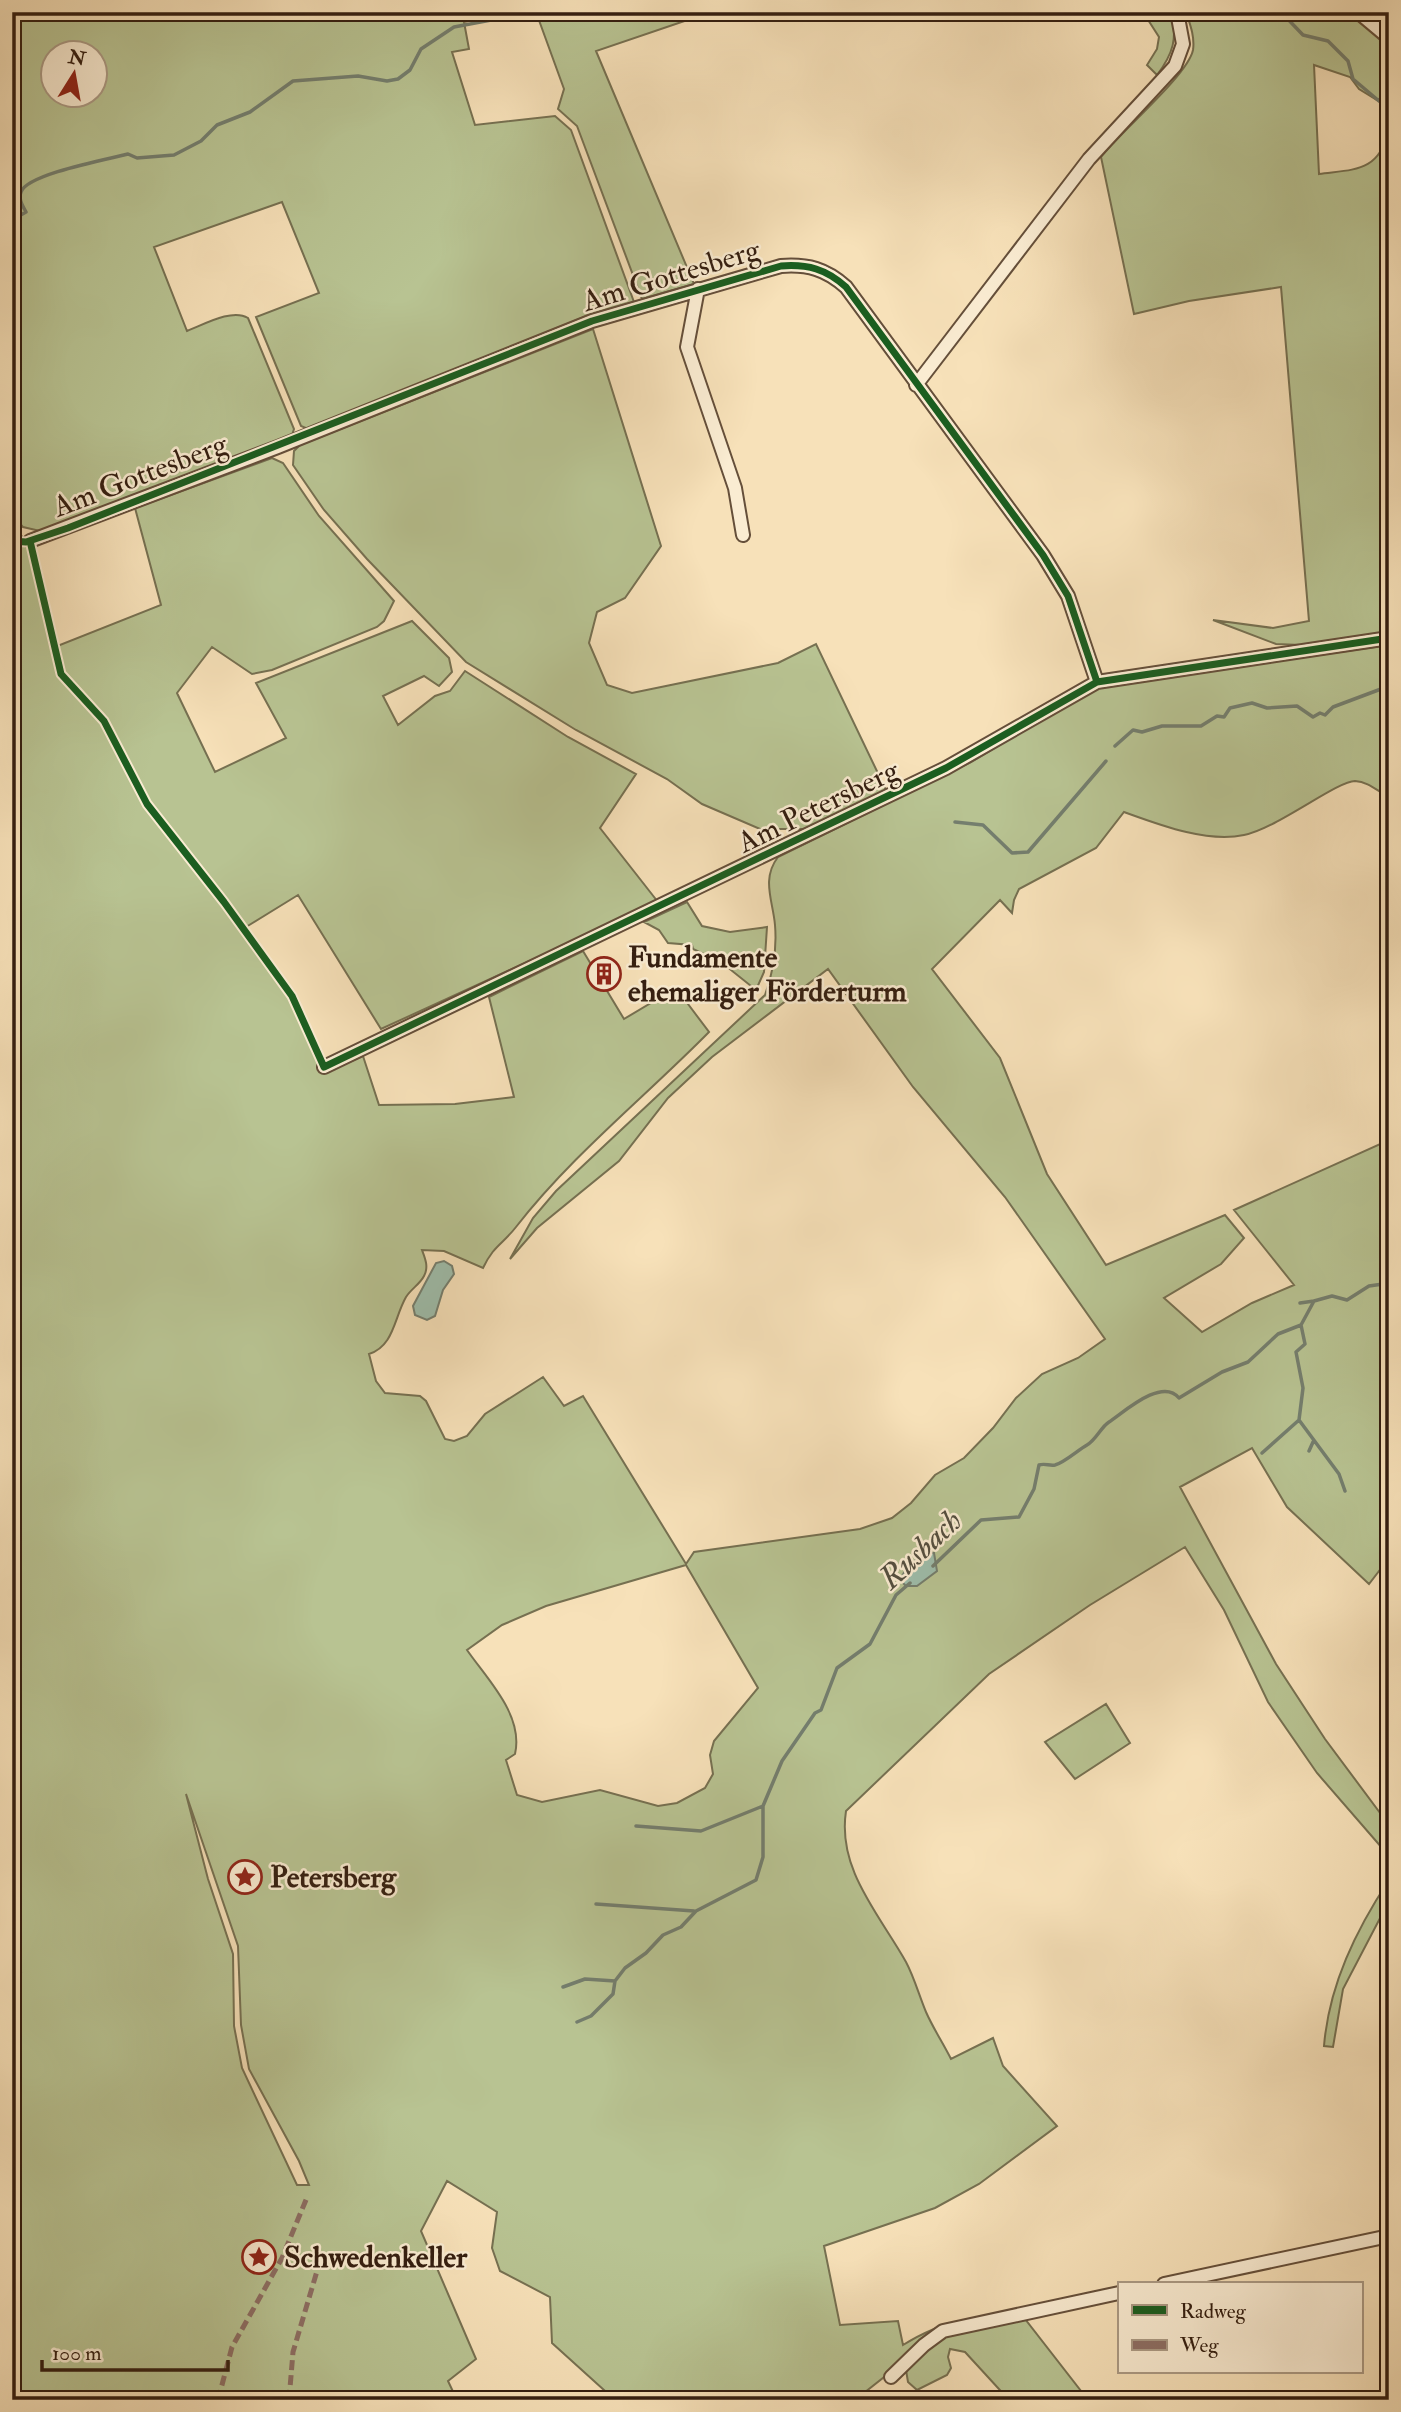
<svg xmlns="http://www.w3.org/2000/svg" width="1401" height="2412" font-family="'IM FELL Double Pica',serif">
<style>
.green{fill:#b8c392;stroke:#767051;stroke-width:2;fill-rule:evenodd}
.water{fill:#9ebeac;stroke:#747e6e;stroke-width:2}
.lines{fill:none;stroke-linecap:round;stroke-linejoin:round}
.stream{stroke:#747e6e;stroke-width:3.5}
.street-casing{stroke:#654f3a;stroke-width:16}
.street{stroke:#faecd2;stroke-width:12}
.quiet{stroke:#8d6e63;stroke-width:5;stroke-dasharray:10 5;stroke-linecap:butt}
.cycleway-casing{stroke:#faecd2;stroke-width:11}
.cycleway{stroke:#1b5e20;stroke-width:7}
.labels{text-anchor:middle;stroke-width:5;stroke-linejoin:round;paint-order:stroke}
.street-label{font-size:30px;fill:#341e10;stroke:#faecd2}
.poi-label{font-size:30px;font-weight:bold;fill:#341e10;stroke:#faecd2;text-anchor:start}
.water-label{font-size:32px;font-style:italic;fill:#544e3f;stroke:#faecd2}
</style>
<rect width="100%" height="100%" fill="#f7e1b9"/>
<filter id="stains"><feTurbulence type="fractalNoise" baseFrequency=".00286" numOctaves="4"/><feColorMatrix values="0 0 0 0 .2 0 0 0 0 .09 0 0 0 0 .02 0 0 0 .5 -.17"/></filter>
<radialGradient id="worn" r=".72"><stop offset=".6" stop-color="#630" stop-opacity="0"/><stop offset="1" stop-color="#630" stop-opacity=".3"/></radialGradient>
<path class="green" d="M 12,12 L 513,12 L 464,22 L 469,49 L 452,52 L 475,125 L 555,116 L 571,130 L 634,302 L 589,315 L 308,429 L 301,426 L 256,317 L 319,293 L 282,202 L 154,247 L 187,331 C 203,325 232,308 248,318 L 294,429 L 292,435 L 40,531 L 23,527 L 12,515 ZM 52,52 L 94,52 L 94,94 L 52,94 Z
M 536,12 L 711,12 L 596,51 L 694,284 L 642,299 L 577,126 L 558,109 L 564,89 Z
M 1143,12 L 1171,12 C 1178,38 1173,54 1157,75 L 1147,65 L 1157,49 L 1159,37 Z
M 1186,12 L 1349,12 L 1389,45 L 1389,94 L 1385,105 L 1359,89 L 1350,77 L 1314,65 L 1319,174 C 1356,169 1378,172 1389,131 L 1389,632 L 1301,645 L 1276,644 L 1213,620 L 1273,628 L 1309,621 L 1281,287 L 1189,301 L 1134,314 L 1101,157 C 1120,132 1188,75 1193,50 C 1195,37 1190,24 1186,12 Z
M 593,329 L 661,546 L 625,598 L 597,612 L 589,643 L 607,685 L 632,693 L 778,663 L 816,644 L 886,790 L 806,829 L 760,829 L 702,804 L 667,779 L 576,730 L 466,662 L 367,559 L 324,510 L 293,465 L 294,451 L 300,445 Z
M 272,458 L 283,463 L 319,516 L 394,601 L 384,621 L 377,627 L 272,670 L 252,674 L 212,647 L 177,693 L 215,772 L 286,738 L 256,683 L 412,621 L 449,658 L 452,672 L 439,686 L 424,676 L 383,696 L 398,725 L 435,696 L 450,691 L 465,671 L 568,737 L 636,774 L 600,828 L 658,902 L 381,1029 L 298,895 L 246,927 L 295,997 L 329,1071 L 363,1056 L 379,1105 L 455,1104 L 514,1097 L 489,997 L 583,951 L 624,1019 L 676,988 L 709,1032 C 645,1097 572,1155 516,1227 C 502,1245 494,1245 483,1268 L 444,1251 L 422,1250 C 425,1258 429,1267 424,1276 C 420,1284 411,1289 406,1297 C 394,1318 394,1346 369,1354 L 376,1381 L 385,1393 L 420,1396 L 426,1401 L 445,1439 L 454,1441 L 467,1436 L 485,1414 L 543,1377 L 564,1406 L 583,1396 L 686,1564 L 694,1552 L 860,1529 L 892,1518 L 911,1503 L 935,1475 L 964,1458 L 993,1428 L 1016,1398 L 1042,1374 L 1078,1358 L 1105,1339 L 1005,1197 L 913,1087 L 828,969 L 712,1057 L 668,1098 L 619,1161 L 537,1228 L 510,1259 L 533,1218 L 556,1191 L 765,995 C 773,973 777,949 775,925 C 773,901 761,879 778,857 L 971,762 L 1091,691 L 1107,685 L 1389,645 L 1389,797 C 1377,791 1369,782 1355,781 C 1337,781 1276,829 1244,835 C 1207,843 1160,825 1124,812 L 1096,848 L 1019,889 L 1014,900 L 1012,913 L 1000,900 L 932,969 L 1000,1058 L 1047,1174 L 1106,1265 L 1225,1215 L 1244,1238 L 1221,1264 L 1164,1298 L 1202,1332 L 1252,1303 L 1294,1285 L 1234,1210 L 1389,1140 L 1389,1558 L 1369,1584 L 1287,1507 L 1252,1448 L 1180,1487 L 1276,1664 L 1325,1739 L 1389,1825 L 1389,1856 L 1317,1773 L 1268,1702 L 1224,1610 L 1185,1547 L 1090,1605 L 989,1674 L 846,1811 C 837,1869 879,1914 906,1962 C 914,1977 919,1995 926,2012 C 933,2028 943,2043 951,2059 L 993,2038 L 1003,2066 L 1057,2126 L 979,2184 L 935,2208 L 824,2246 L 840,2325 L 898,2321 L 903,2345 C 950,2316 972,2319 1025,2319 L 1088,2400 L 1009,2400 L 965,2352 L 950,2349 L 948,2357 L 951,2368 L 947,2375 L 917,2390 L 908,2382 L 906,2370 L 888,2374 L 855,2400 L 615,2400 L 552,2343 L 550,2297 L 500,2271 L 492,2248 L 497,2212 L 447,2181 L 421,2231 L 476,2359 L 448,2381 L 457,2400 L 12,2400 L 12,2250 L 17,2258 L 20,2254 L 12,2240 L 12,1969 L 16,1977 L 21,1972 L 12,1953 L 12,522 L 29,547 L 51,645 L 60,645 L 161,605 L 135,508 ZM 686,1565 L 758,1688 L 714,1741 L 710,1755 L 713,1774 L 705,1788 L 677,1803 L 658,1806 L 600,1790 L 542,1802 L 517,1795 L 506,1760 L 515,1754 C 524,1715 487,1679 467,1650 L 502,1625 L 546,1606 ZM 186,1794 L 238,1946 L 241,2025 L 249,2069 L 299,2161 L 309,2185 L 297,2185 L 242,2068 L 234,2026 L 233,1954 L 208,1879 Z
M 687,902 L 702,926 L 730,932 L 767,927 L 764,972 L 756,990 L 721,962 L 693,949 L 692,945 L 668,943 L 659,930 L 644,922 Z
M 1106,1704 L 1130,1743 L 1075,1779 L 1045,1742 Z
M 1389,1880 L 1389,1901 L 1343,1989 L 1333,2047 L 1324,2046 C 1329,1985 1356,1930 1389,1880 Z"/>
<path class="water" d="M 444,1261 L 452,1266 L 454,1274 L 443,1290 L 435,1316 L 427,1320 L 415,1315 L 413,1306 L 436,1263 Z
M 926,1552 L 934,1553 L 937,1571 L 917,1586 L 906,1586 L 900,1580 L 907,1567 Z"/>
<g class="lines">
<path class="stream" d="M 1281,12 L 1303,35 L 1328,41 L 1348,61 L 1353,79 L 1379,101 L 1389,83
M 12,220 L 26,212 C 23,206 18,200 21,192 C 27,174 109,159 128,154 L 137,158 L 174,155 L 201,141 L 217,125 L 250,112 L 293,81 L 358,76 L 387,81 L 398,79 L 410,70 L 421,49 L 454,27 L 534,12
M 1115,746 L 1133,730 L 1142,732 L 1162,726 L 1201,726 L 1217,716 L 1224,717 L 1230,708 L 1252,703 L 1267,708 L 1297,706 L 1313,717 L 1320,713 L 1325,715 L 1333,707 L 1389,686
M 955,822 L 983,825 L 1012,853 L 1028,852 L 1106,761
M 1300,1303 L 1314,1301
M 1301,1325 L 1305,1344 L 1296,1352 L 1303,1388 L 1299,1420 L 1339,1474 L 1345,1491
M 1309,1451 L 1313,1442
M 1262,1453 L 1299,1420
M 933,1566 L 981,1520 L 1019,1517 L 1034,1489 L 1039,1465 C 1045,1463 1049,1466 1055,1465 C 1064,1463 1078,1450 1087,1445 C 1096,1440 1101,1427 1109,1422 C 1124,1412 1162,1377 1179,1398 L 1222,1372 L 1248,1362 L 1278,1334 L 1301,1325 L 1314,1301 L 1332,1296 L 1347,1300 L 1369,1286 L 1383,1284 L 1389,1265
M 636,1826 L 701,1831 L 763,1806
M 596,1904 L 694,1911
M 563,1987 L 585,1979 L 615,1981
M 577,2022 L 591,2016 L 613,1994 L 615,1981 L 625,1968 L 646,1953 L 663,1935 L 681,1927 L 696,1911 L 756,1880 L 763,1857 L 763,1806 L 782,1761 L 815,1713 L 821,1710 L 837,1668 L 870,1644 L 896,1595 L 910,1583
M 12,2278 L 15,2277"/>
<g class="street-casing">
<path id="street" d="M 1358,12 L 1389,38
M 698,289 L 687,347 L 735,488 L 743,535
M 916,385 L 1089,159 L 1175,66 L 1183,44 L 1177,12
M 30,541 L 278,447 L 592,321 L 781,266 C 808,264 826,269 846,287 L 1043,555 L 1068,596 L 1097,682
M 324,1067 L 946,768 L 1097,682 L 1389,638
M 1164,2284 L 1389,2236
M 891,2377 L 924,2345 L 943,2331 L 1119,2293"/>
</g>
<use href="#street" class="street"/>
<path class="quiet" d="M 218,2400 L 232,2347 L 282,2258 L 308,2195
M 289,2400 L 293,2352 L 320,2261"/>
<g class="cycleway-casing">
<path id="cycleway" d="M 12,541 L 26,542 L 68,528 L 592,321 L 781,266 C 808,264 826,269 846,287 L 1043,555 L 1068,596 L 1097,682
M 30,541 L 61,674 L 104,721 L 147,804 L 224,902 L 292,996 L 324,1067 L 946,768 L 1097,682 L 1389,638"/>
</g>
<use href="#cycleway" class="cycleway"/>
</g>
<defs>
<g id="building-ring" transform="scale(1.75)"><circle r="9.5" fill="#faecd2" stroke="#8f2418" stroke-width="1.5"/><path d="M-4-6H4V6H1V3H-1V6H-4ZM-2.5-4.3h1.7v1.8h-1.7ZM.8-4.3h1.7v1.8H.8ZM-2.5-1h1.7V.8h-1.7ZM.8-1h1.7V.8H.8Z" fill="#8f2418"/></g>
<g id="sight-ring" transform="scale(1.75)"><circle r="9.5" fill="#faecd2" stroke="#8f2418" stroke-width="1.5"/><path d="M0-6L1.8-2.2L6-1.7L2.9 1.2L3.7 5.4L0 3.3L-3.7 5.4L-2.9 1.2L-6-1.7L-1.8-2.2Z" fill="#8f2418"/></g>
</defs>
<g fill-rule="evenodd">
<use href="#building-ring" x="604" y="974"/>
<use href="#sight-ring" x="245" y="1877"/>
<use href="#sight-ring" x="259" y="2257"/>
</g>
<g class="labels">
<g class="street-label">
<text transform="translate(671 275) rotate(-17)" y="10">Am Gottesberg</text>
<text transform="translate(140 475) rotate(-21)" y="10">Am Gottesberg</text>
<text transform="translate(818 806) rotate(-26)" y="10">Am Petersberg</text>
</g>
<g class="poi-label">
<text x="628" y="967">Fundamente<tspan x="628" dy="34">ehemaliger Förderturm</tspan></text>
<text x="270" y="1887">Petersberg</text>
<text x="284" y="2267">Schwedenkeller</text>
</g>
<g class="water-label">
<text transform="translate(920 1549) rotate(-43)" y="11">Rusbach</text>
</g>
</g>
<rect width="1401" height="2412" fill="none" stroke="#f7e1b9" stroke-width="42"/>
<rect x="14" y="14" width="1373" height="2384" fill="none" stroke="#341e10" stroke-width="3.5"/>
<rect x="21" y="21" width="1359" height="2370" fill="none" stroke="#341e10" stroke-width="2"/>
<rect x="1118" y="2282" width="245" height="91" fill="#faecd2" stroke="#ab9a84" stroke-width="2"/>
<rect x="1132" y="2305" width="35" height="10" fill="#1b5e20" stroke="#ab9a84" stroke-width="2"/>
<text x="1180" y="2318" font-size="21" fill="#341e10">Radweg</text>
<rect x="1132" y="2340" width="35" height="10" fill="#8d6e63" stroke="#ab9a84" stroke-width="2"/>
<text x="1180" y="2352" font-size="21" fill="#341e10">Weg</text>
<g transform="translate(74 74) rotate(11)"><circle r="33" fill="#faecd2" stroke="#ab9a84" stroke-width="2"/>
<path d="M0-5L12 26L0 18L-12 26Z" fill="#8f2418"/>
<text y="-10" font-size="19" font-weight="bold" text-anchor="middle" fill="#341e10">N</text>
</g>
<path d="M42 2360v10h186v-10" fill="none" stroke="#341e10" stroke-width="3.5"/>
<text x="52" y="2360" font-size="21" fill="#341e10" stroke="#faecd2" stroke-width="5" paint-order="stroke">100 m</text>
<rect width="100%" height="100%" filter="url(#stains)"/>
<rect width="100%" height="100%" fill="url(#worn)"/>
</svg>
